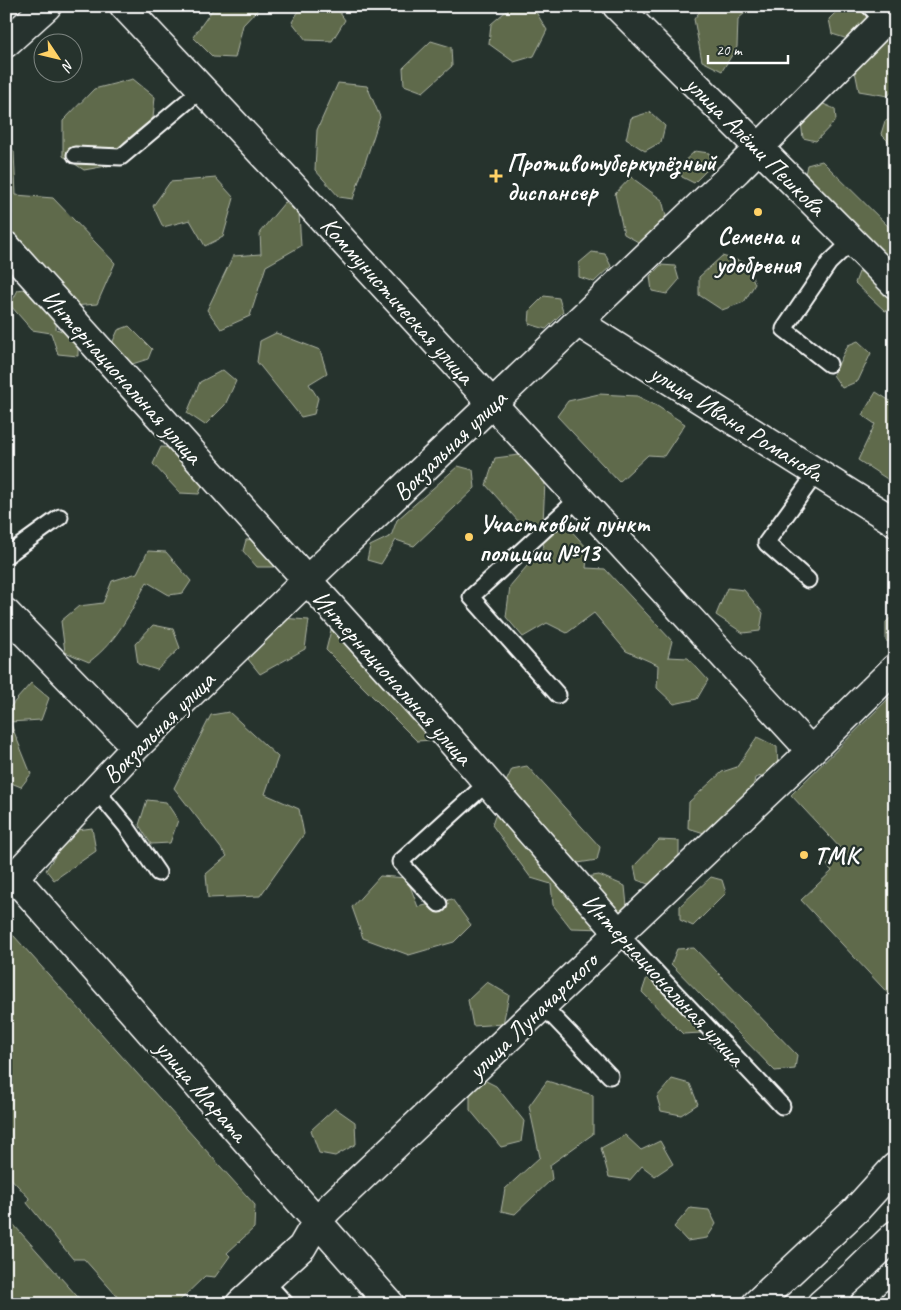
<svg xmlns="http://www.w3.org/2000/svg" width="901" height="1310" font-family="Caveat,sans-serif">
<style>
.green{fill:#5e6a4b;stroke:#aeb4a5}
.lines{fill:none;stroke-linecap:round;stroke-linejoin:round}
.service-casing{stroke:#fff;stroke-width:19}
.minor-casing{stroke:#fff;stroke-width:31}
.secondary-casing{stroke:#fff;stroke-width:31}
.service{stroke:#26332d;stroke-width:15}
.minor{stroke:#26332d;stroke-width:28}
.secondary{stroke:#26332d;stroke-width:28}
.poi-dot{fill:#ffd166;stroke:#26332d;stroke-width:2}
.labels{text-anchor:middle;stroke-width:4.5;stroke-linejoin:round;paint-order:stroke}
.street-label{font-size:25px;fill:#fff;stroke:#26332d}
.poi-label{font-size:25px;font-weight:bold;fill:#fff;stroke:#26332d;text-anchor:start}
</style>
<rect width="100%" height="100%" fill="#26332d"/>
<filter id="ink" filterUnits="userSpaceOnUse"><feTurbulence type="fractalNoise" baseFrequency=".02" numOctaves="2"/><feDisplacementMap in="SourceGraphic" scale="10" xChannelSelector="R" yChannelSelector="G"/><feConvolveMatrix kernelMatrix="1 2 1 2 8 2 1 2 1" color-interpolation-filters="sRGB"/></filter>
<g filter="url(#ink)">
<path class="green" d="M 215,6 L 261,6 L 243,25 L 235,58 L 213,57 L 193,37 Z
M 302,6 L 335,6 L 345,20 L 332,41 L 306,40 L 292,22 Z
M 512,6 L 534,9 L 547,30 L 534,56 L 514,62 L 489,44 L 491,24 Z
M 704,6 L 753,6 L 738,19 L 737,47 L 722,71 L 702,61 L 694,19 Z
M 842,6 L 864,6 L 868,25 L 851,40 L 832,34 L 829,19 Z
M 895,29 L 895,88 L 888,96 L 859,91 L 855,71 Z
M 431,41 L 451,47 L 452,66 L 423,92 L 404,85 L 403,68 Z
M 133,79 L 155,97 L 153,118 L 124,142 L 112,165 L 84,170 L 63,156 L 63,121 L 94,89 Z
M 338,83 L 367,86 L 380,117 L 353,199 L 339,197 L 315,170 L 317,130 Z
M 821,103 L 835,109 L 836,120 L 816,141 L 803,138 L 801,122 Z
M 650,112 L 665,126 L 661,142 L 645,151 L 626,139 L 631,118 Z
M 895,118 L 895,148 L 881,134 L 885,121 Z
M 6,147 L 14,152 L 16,195 L 53,198 L 115,263 L 97,304 L 73,306 L 8,231 L 12,212 L 6,211 Z
M 695,151 L 709,153 L 712,165 L 694,183 L 682,177 L 679,166 Z
M 822,161 L 895,233 L 895,266 L 804,179 L 807,165 Z
M 631,177 L 662,200 L 666,216 L 640,243 L 624,234 L 615,194 Z
M 216,178 L 234,198 L 223,237 L 205,246 L 190,220 L 163,227 L 153,206 L 170,182 Z
M 285,202 L 299,214 L 301,246 L 266,266 L 250,316 L 221,329 L 207,310 L 233,256 L 261,254 L 260,232 Z
M 592,252 L 605,254 L 611,266 L 594,282 L 579,277 L 579,263 Z
M 722,256 L 746,263 L 755,284 L 744,302 L 722,310 L 699,295 L 699,277 Z
M 661,265 L 675,266 L 679,280 L 667,294 L 652,291 L 650,276 Z
M 872,271 L 895,293 L 895,307 L 885,311 L 855,283 L 859,272 Z
M 35,287 L 57,312 L 56,329 L 78,336 L 78,356 L 58,354 L 51,333 L 32,330 L 10,305 L 18,290 Z
M 544,296 L 559,298 L 563,312 L 546,329 L 529,324 L 530,310 Z
M 129,326 L 152,349 L 148,359 L 126,366 L 110,348 L 118,330 Z
M 276,333 L 320,350 L 327,373 L 309,384 L 318,398 L 314,414 L 301,417 L 257,362 L 260,341 Z
M 858,341 L 871,353 L 858,381 L 842,388 L 833,375 L 848,345 Z
M 223,370 L 236,381 L 225,405 L 205,425 L 187,413 L 200,382 Z
M 876,392 L 895,404 L 895,484 L 858,460 L 875,424 L 862,415 Z
M 599,394 L 637,396 L 657,406 L 685,424 L 664,456 L 648,455 L 619,482 L 557,416 L 568,401 Z
M 161,447 L 177,448 L 205,477 L 199,494 L 180,493 L 153,464 Z
M 519,455 L 545,482 L 543,522 L 566,525 L 588,549 L 586,568 L 605,569 L 672,641 L 668,657 L 688,658 L 708,680 L 697,699 L 674,704 L 657,688 L 658,665 L 626,651 L 594,613 L 567,633 L 547,623 L 523,637 L 506,617 L 510,586 L 544,546 L 537,529 L 518,521 L 486,485 L 495,458 Z
M 458,466 L 473,470 L 475,488 L 414,546 L 396,540 L 381,564 L 367,560 L 370,546 L 391,536 L 397,520 Z
M 260,538 L 279,557 L 274,567 L 257,567 L 243,551 L 246,540 Z
M 148,551 L 166,552 L 191,581 L 183,593 L 169,595 L 147,582 C 129,614 119,639 89,662 L 65,652 L 61,621 L 79,606 L 103,603 L 112,581 L 137,573 Z
M 727,588 L 744,590 L 763,613 L 760,631 L 743,633 L 716,615 Z
M 895,614 L 895,642 L 886,641 L 886,622 Z
M 280,618 L 309,620 L 305,649 L 260,674 L 248,659 Z
M 153,625 L 173,629 L 180,648 L 157,670 L 138,664 L 135,644 Z
M 331,630 L 349,633 L 433,740 L 417,741 L 326,650 Z
M 31,683 L 49,698 L 41,720 L 10,722 L 31,774 L 21,787 L 6,781 L 6,706 L 10,707 Z
M 893,694 L 895,694 L 895,1001 L 801,900 L 832,871 L 827,865 L 842,850 L 791,795 Z
M 229,712 L 278,757 L 265,794 L 299,809 L 304,834 L 260,896 L 208,898 L 206,874 L 227,856 L 174,788 L 211,715 Z
M 757,737 L 777,747 L 778,771 L 755,778 L 751,796 L 714,836 L 688,828 L 689,802 L 722,772 L 737,767 Z
M 527,766 L 600,847 L 597,860 L 578,863 L 505,784 L 512,769 Z
M 147,800 L 166,802 L 178,820 L 170,843 L 151,844 L 139,825 Z
M 498,808 L 561,881 L 599,875 L 625,886 L 627,906 L 606,929 L 571,928 L 553,905 L 551,884 L 531,878 L 492,825 Z
M 92,828 L 96,851 L 54,880 L 46,870 L 71,831 Z
M 659,840 L 679,841 L 679,862 L 654,886 L 637,880 L 634,866 Z
M 380,876 L 407,878 L 418,907 L 452,899 L 471,925 L 454,942 L 409,955 L 363,938 L 352,907 Z
M 711,877 L 722,880 L 726,893 L 693,926 L 680,920 L 680,906 Z
M 6,935 L 14,936 L 255,1205 L 254,1228 L 227,1253 L 230,1256 L 215,1277 L 205,1276 L 176,1304 L 124,1304 L 84,1259 L 73,1259 L 27,1203 L 29,1198 L 6,1173 Z
M 694,948 L 797,1055 L 795,1069 L 775,1071 L 671,964 L 677,949 Z
M 648,974 L 708,1018 L 701,1033 L 683,1034 L 642,992 Z
M 487,982 L 509,995 L 503,1024 L 473,1026 L 468,1000 Z
M 482,1079 L 496,1086 L 524,1121 L 521,1142 L 501,1147 L 470,1110 L 470,1088 Z
M 672,1079 L 690,1084 L 698,1104 L 681,1115 L 661,1111 L 657,1097 Z
M 547,1081 L 593,1095 L 593,1134 L 550,1165 L 552,1179 L 515,1214 L 501,1211 L 505,1189 L 540,1157 L 529,1106 Z
M 335,1108 L 355,1122 L 356,1144 L 335,1156 L 319,1153 L 311,1130 Z
M 625,1135 L 641,1150 L 660,1141 L 673,1164 L 655,1176 L 642,1166 L 630,1180 L 609,1177 L 601,1148 Z
M 690,1208 L 709,1210 L 716,1224 L 707,1238 L 687,1241 L 674,1227 Z
M 6,1216 L 84,1304 L 6,1304 Z"/>
<g class="lines">
<g class="service-casing">
<path id="service" d="M 869,6 L 884,21
M 75,155 L 121,157 L 202,89
M 829,364 L 784,329 L 829,263 L 852,241
M 6,556 L 60,517
M 808,580 L 766,543 L 817,472
M 558,695 L 471,597 L 579,498
M 96,790 L 126,826 L 158,873
M 439,904 L 400,862 L 487,783
M 619,933 L 782,1106
M 543,1006 L 610,1076
M 265,1281 L 286,1304"/>
</g>
<g class="minor-casing">
<path id="minor" d="M 124,6 L 288,181 L 811,751
M 617,6 L 895,284
M 6,43 L 47,6
M 6,246 L 425,711 L 619,933
M 579,323 L 895,522
M 6,613 L 136,747
M 240,1304 L 302,1247 L 317,1221 L 329,1208 L 811,751 L 895,668
M 390,1304 L 14,877 L 136,747 L 307,580 L 737,170 L 895,10"/>
</g>
<g class="secondary-casing">
<path id="secondary" d="M 756,1304 L 856,1210 L 895,1167
M 821,1304 L 855,1274 L 895,1235
M 894,1304 L 895,1303"/>
</g>
<use href="#service" class="service"/>
<use href="#minor" class="minor"/>
<use href="#secondary" class="secondary"/>
</g>
</g>
<g class="poi-dot">
<path d="M493.5 168.5h5v5h5v5h-5v5h-5v-5h-5v-5h5z"/>
<circle cx="758" cy="212" r="5"/>
<circle cx="469" cy="537" r="5"/>
<circle cx="804" cy="855" r="5"/>
</g>
<g class="labels">
<g class="street-label">
<text transform="translate(756 145) rotate(45)" y="9">улица Алёши Пешкова</text>
<text transform="translate(398 300) rotate(48)" y="9">Коммунистическая улица</text>
<text transform="translate(123 376) rotate(48)" y="9">Интернациональная улица</text>
<text transform="translate(737 422) rotate(32)" y="9">улица Ивана Романова</text>
<text transform="translate(449 445) rotate(-44)" y="9">Вокзальная улица</text>
<text transform="translate(393 677) rotate(48)" y="9">Интернациональная улица</text>
<text transform="translate(158 727) rotate(-45)" y="9">Вокзальная улица</text>
<text transform="translate(664 979) rotate(47)" y="9">Интернациональная улица</text>
<text transform="translate(532 1015) rotate(-44)" y="9">улица Луначарского</text>
<text transform="translate(202 1090) rotate(49)" y="9">улица Марата</text>
</g>
<g class="poi-label">
<text x="507" y="171">Противотуберкулёзный<tspan x="507" dy="29">диспансер</tspan></text>
<text x="758" y="244" text-anchor="middle">Семена и<tspan x="758" dy="29">удобрения</tspan></text>
<text x="479" y="532">Участковый пункт<tspan x="479" dy="29">полиции №13</tspan></text>
<text x="814" y="864">ТМК</text>
</g>
</g>
<rect width="901" height="1310" fill="none" stroke="#26332d" stroke-width="25"/>
<rect x="12" y="12" width="876" height="1285" fill="none" stroke="#fff" stroke-width="2" filter="url(#ink)"/>
<g transform="translate(58 58) rotate(125)"><circle r="24" fill="#26332d" stroke="#7d8581"/>
<path d="M0-4L9 19L0 12L-9 19Z" fill="#ffd166"/>
<text y="-8" font-size="14" font-weight="bold" text-anchor="middle" fill="#ffffff">N</text>
</g>
<path d="M708 55v8h80v-8" fill="none" stroke="#ffffff" stroke-width="2.5"/>
<text x="716" y="55" font-size="15" fill="#ffffff" stroke="#26332d" stroke-width="4" paint-order="stroke">20 m</text>
</svg>
